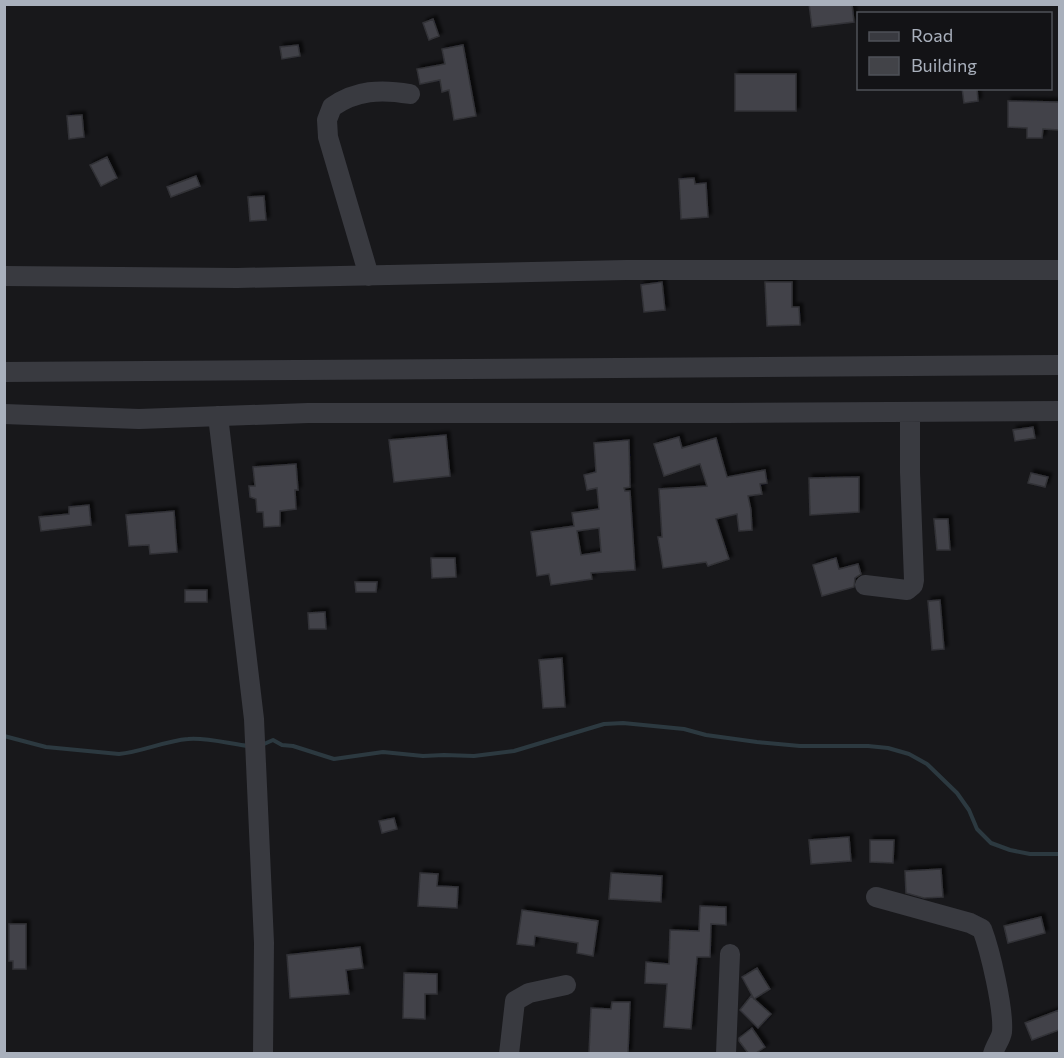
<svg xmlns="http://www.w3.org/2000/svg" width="1064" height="1058" font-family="Commissioner,sans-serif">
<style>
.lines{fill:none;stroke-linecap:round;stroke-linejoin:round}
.stream{stroke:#2c3940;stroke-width:4}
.building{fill:#424348;stroke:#323237;stroke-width:1.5;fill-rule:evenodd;filter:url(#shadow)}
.minor{stroke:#393a40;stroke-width:20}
</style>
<defs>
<filter id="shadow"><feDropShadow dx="3.5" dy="-3.5" stdDeviation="1.5" flood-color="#0009"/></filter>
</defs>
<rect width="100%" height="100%" fill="#18181b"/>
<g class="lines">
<path class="stream" d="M 4,736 L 46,747 L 119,754 C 142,752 164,741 188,739 C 205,737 231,744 249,746
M 264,744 L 273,740 L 282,745 L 293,746 L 334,759 L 383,752 L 423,756 L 444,755 L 474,756 L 514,751 L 604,724 L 623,723 L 684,729 L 706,735 L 757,742 L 800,746 L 868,746 L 888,748 L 909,754 L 927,764 L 957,793 L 969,810 L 977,829 L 991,843 L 1010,850 L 1030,854 L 1060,854"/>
</g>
<path class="building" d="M 809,4 L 852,4 L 854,22 L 812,27 Z
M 433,19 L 439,36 L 429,40 L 423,23 Z
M 298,45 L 300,56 L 282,59 L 280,47 Z
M 463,45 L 476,116 L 454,120 L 449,90 L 442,92 L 440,80 L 420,84 L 417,69 L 445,64 L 442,49 Z
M 735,74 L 796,74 L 796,111 L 735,111 Z
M 962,88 L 977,88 L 978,101 L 964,103 Z
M 1008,101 L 1059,102 L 1059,130 L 1043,129 L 1042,138 L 1027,138 L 1027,128 L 1008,127 Z
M 82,115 L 84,137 L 69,139 L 67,116 Z
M 107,157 L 117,178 L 101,186 L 90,165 Z
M 196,176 L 200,186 L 171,197 L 167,187 Z
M 694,178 L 695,184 L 706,183 L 708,217 L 681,219 L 679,179 Z
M 264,196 L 266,220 L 250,221 L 248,197 Z
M 662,282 L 665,310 L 644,312 L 641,285 Z
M 765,282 L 792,282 L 792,307 L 799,307 L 800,325 L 767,326 Z
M 1033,427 L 1035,438 L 1015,441 L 1013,430 Z
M 446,435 L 450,476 L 394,482 L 389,440 Z
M 679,437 L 682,448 L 716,438 L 727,477 L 765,470 L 767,483 L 760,484 L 762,494 L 748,496 L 751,510 L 752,530 L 739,531 L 737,514 L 716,519 L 729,559 L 708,566 L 706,562 L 663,568 L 658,537 L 662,537 L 659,489 L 707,486 L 700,464 L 664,476 L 654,444 Z
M 629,440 L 630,487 L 624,488 L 625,491 L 630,491 L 635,570 L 591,573 L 592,579 L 551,585 L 549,574 L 537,576 L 531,532 L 574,526 L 572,513 L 599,509 L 597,488 L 587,490 L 584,475 L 596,472 L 594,443 ZM 599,528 L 601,552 L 581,555 L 577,531 Z
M 296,464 L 298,490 L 295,490 L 296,509 L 280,511 L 280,526 L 264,527 L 263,512 L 257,512 L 256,499 L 250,497 L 249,486 L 255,486 L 253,467 Z
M 1031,473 L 1048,477 L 1045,487 L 1028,483 Z
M 859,477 L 859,512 L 810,515 L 809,478 Z
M 89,505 L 91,525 L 41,531 L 39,517 L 69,514 L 69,507 Z
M 174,511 L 177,552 L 150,554 L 149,545 L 129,546 L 126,515 Z
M 934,519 L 948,519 L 950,550 L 937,550 Z
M 431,558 L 455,558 L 456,577 L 432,578 Z
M 836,558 L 839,569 L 858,564 L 861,574 L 855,578 L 854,587 L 822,596 L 813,565 Z
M 355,582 L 377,582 L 376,592 L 356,592 Z
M 185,590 L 207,590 L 207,602 L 185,602 Z
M 940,600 L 944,649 L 932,650 L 928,601 Z
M 325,612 L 326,629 L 309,629 L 308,613 Z
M 562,658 L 565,707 L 543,708 L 539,660 Z
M 394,818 L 397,829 L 382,833 L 379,821 Z
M 849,837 L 851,861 L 811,864 L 809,840 Z
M 870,840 L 894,840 L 893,863 L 870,862 Z
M 941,869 L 943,897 L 924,898 L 906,893 L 905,871 Z
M 420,873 L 438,874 L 437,886 L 458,887 L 457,908 L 418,906 Z
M 611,873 L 662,876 L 661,902 L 609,899 Z
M 700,906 L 726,907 L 726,925 L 711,924 L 710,957 L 697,957 L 691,1029 L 664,1027 L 667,984 L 645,983 L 646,962 L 669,964 L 670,930 L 699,931 Z
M 522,910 L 598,921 L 593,956 L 577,953 L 578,943 L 535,936 L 534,946 L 517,944 Z
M 1041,917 L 1045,933 L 1008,943 L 1004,926 Z
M 9,924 L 26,924 L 26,969 L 13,969 L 13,961 L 9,961 Z
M 360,947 L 363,968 L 346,970 L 349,994 L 290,998 L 287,955 Z
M 757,968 L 770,989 L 754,999 L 742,977 Z
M 404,973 L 437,974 L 437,994 L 425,994 L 425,1019 L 403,1018 Z
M 751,996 L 771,1014 L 758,1028 L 740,1010 Z
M 612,1002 L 630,1002 L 628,1053 L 589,1053 L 591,1008 L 611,1009 Z
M 1059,1010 L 1059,1030 L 1032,1040 L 1025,1023 Z
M 752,1028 L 765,1047 L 756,1053 L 748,1053 L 739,1041 L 739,1038 Z"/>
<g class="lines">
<path class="minor" d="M 4,276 L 237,278 L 626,270 L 1060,270
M 369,276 L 328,137 L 327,120 L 332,107 C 356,90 381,89 410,94
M 4,372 L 1060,365
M 4,414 L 139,419 L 308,413 L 726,413 L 1060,411
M 218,416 L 254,719 L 264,943 L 263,1054
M 865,585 L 907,590 L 913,585 L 914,580 L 910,472 L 910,412
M 876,897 L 970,923 L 982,929 C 990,950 1004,1009 1002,1032 C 1001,1039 995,1046 993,1054
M 509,1054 L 515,1001 L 529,993 L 566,985
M 726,1054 L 730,954"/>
</g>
<rect width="1064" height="1058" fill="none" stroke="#a9b0bc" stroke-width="12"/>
<rect x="857" y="12" width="195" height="78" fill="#131316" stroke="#4f5258" stroke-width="1.5"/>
<rect x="869" y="32" width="30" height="9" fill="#393a40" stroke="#4f5258" stroke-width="1.5"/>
<text x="911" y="42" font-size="18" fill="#a9b0bc">Road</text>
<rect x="869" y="57" width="30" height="18" fill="#424348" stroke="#4f5258" stroke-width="1.5"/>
<text x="911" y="72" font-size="18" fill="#a9b0bc">Building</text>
</svg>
